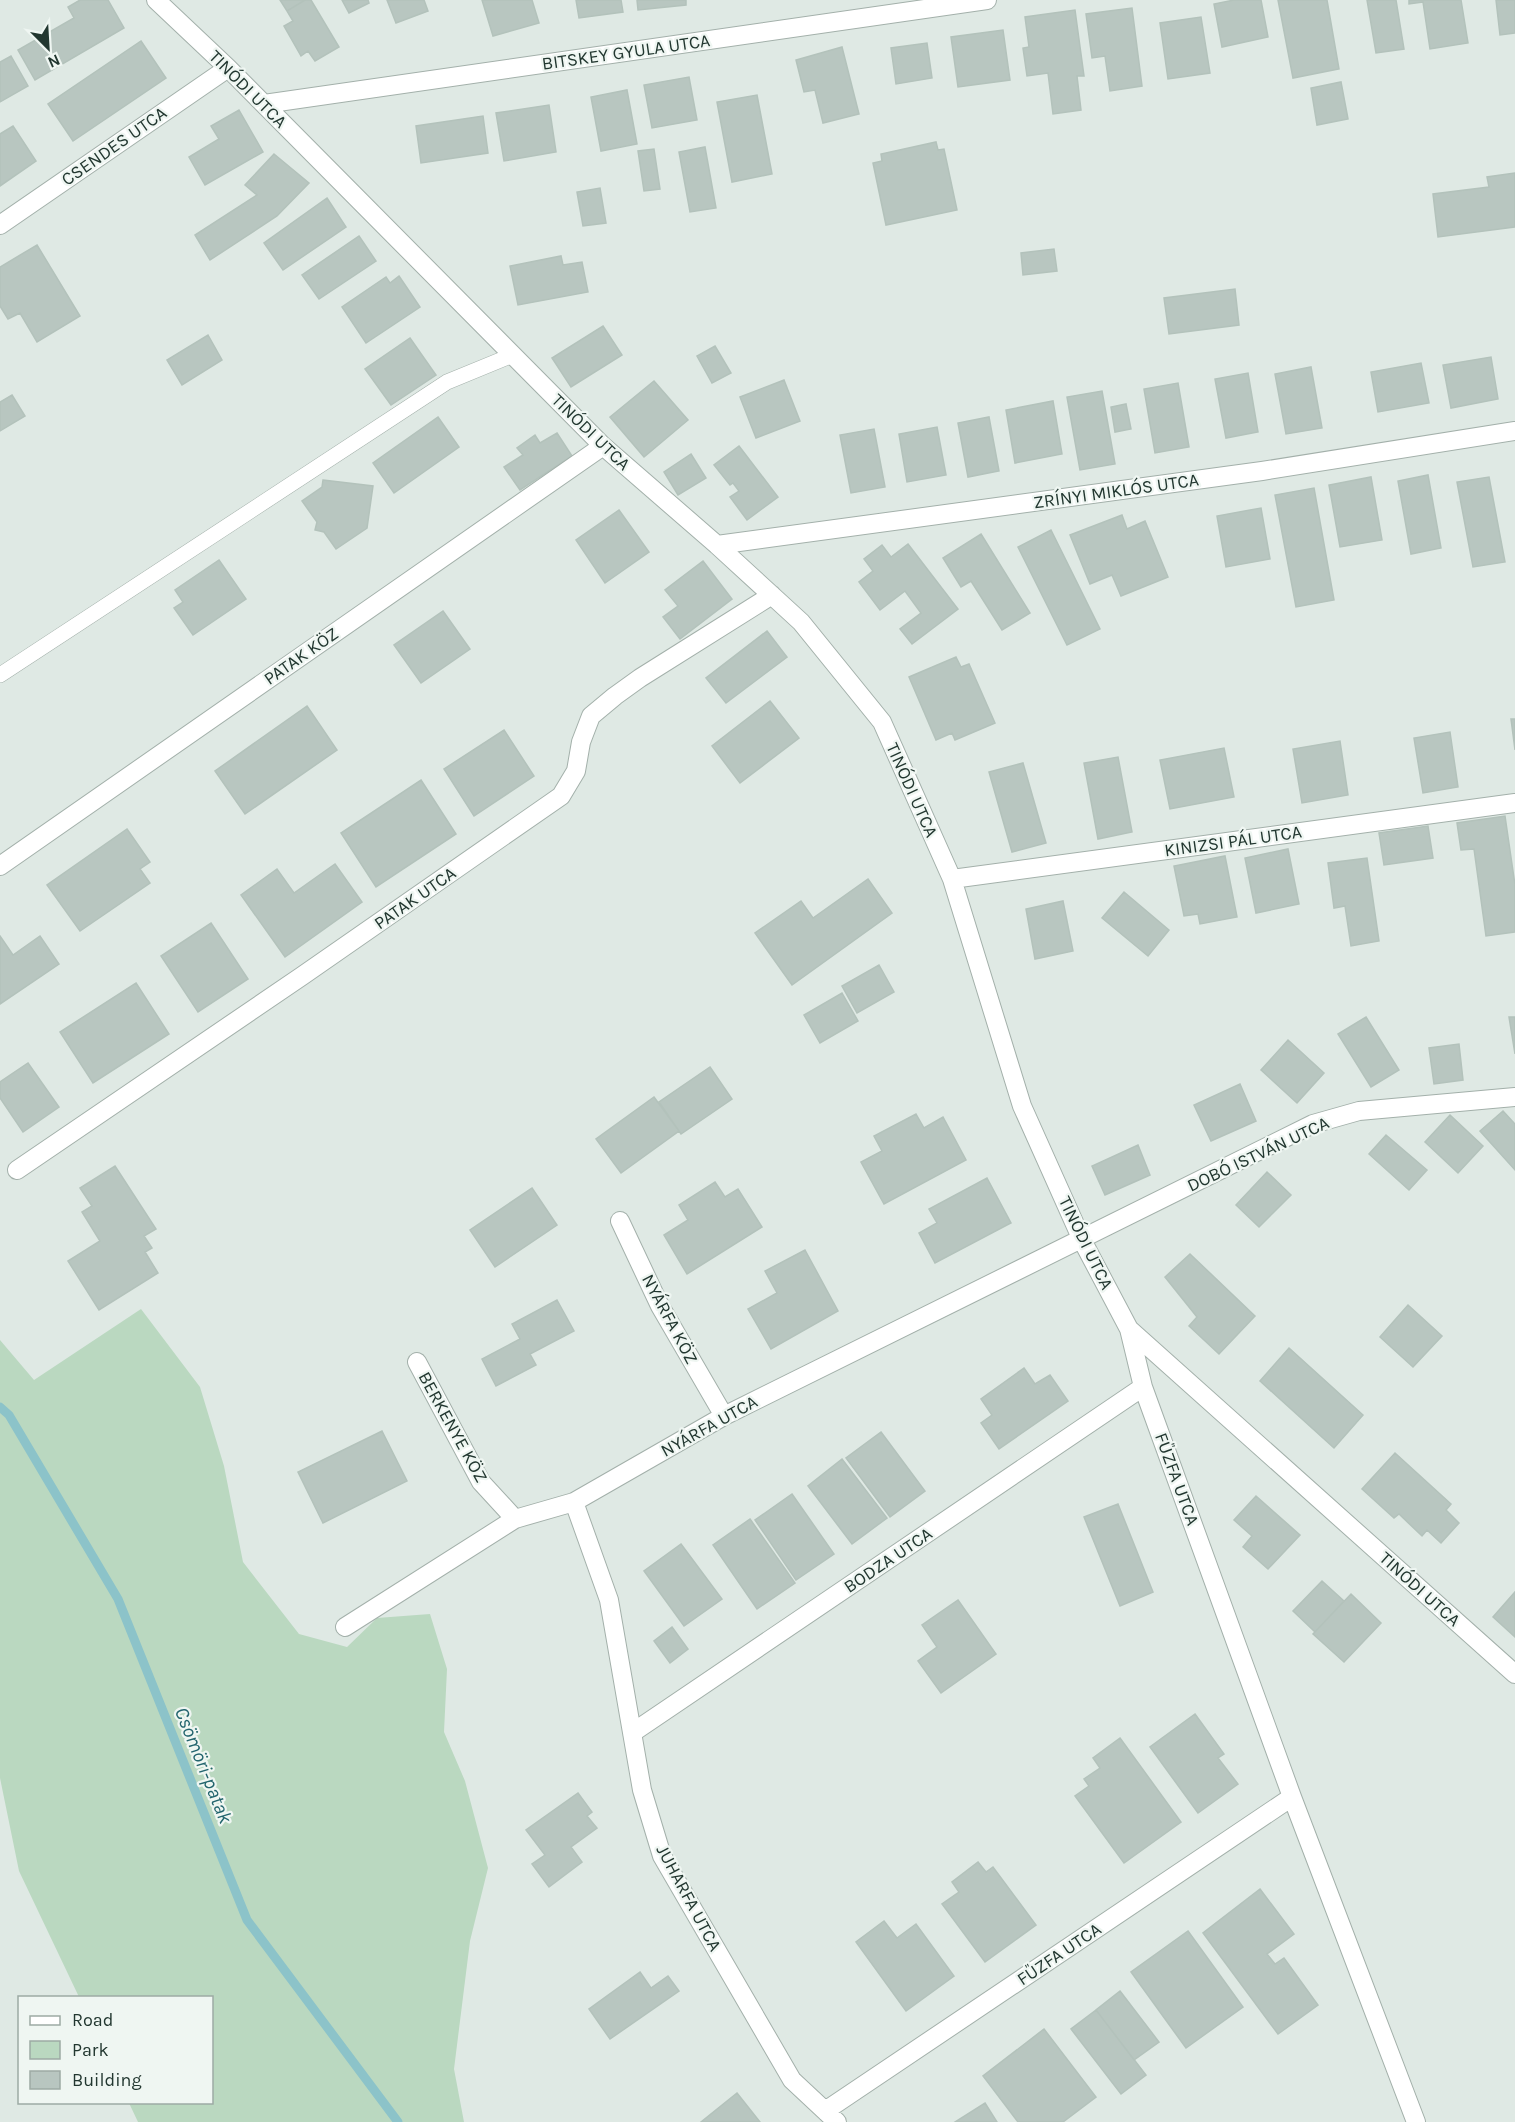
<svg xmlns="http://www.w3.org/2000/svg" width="1515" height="2122" font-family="Karla,sans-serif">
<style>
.green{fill:#bad8c0}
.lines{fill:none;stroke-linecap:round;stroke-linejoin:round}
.stream{stroke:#8cc3c9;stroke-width:9}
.building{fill:#b8c6c0;stroke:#b3c2bb;stroke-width:1.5}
.lane-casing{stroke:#a3b0aa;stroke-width:16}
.street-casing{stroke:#a3b0aa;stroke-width:20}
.lane{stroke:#fff;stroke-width:15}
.street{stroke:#fff;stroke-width:18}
.labels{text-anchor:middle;stroke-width:4.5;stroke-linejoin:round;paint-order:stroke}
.street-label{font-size:18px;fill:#223730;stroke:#eff6f2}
.water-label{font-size:20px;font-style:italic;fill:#22646d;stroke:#eff6f2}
</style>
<rect width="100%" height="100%" fill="#dfe9e4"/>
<path class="green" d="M 141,1309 L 200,1387 L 224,1466 L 243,1562 L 299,1634 L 347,1647 L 377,1618 L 430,1614 L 447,1669 L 444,1732 L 465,1781 L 488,1868 L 470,1941 L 454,2069 L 464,2122 L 138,2122 L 129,2103 L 212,2102 L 212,1998 L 79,1997 L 19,1871 L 0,1778 L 0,1340 L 34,1380 Z"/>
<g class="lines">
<path class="stream" d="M 0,1407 L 9,1415 L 118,1599 L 247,1920 L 398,2122"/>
</g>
<path class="building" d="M 80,0 L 108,0 L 124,28 L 35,80 L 18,50 L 74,18 L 68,7 Z
M 280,0 L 305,0 L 287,11 Z
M 305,0 L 311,0 L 339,47 L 315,61 L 308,51 L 301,56 L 284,26 L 293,21 L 287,11 Z
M 342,0 L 368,0 L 369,3 L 349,13 Z
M 387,0 L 424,0 L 428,11 L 396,23 Z
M 482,0 L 532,0 L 539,23 L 493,36 Z
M 576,0 L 621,0 L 623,12 L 579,18 Z
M 637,0 L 686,0 L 686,5 L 638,10 Z
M 1234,0 L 1261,0 L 1268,37 L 1222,47 L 1214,4 Z
M 1278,0 L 1327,0 L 1339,69 L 1293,78 Z
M 1367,0 L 1396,0 L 1404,49 L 1376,53 Z
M 1409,0 L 1461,0 L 1468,43 L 1430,49 L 1423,2 L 1409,4 Z
M 1496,0 L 1515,0 L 1515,33 L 1500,35 Z
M 1132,8 L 1142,86 L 1110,91 L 1105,56 L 1092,58 L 1086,14 Z
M 1075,10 L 1084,76 L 1077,76 L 1081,110 L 1053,114 L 1048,73 L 1027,76 L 1023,48 L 1029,47 L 1025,17 Z
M 1201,17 L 1210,73 L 1168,79 L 1160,23 Z
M 1003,30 L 1010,80 L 958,87 L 951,37 Z
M 141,41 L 166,78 L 73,141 L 48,104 Z
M 927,43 L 932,78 L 896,84 L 891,48 Z
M 842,47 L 859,114 L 823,123 L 815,90 L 804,92 L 796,60 Z
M 11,56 L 28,86 L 0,102 L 0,62 Z
M 689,77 L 697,120 L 652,128 L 644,85 Z
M 1341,82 L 1348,119 L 1317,125 L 1311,88 Z
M 627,90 L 637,144 L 601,151 L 591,97 Z
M 757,95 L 772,174 L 732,182 L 717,102 Z
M 549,105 L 556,152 L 504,161 L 496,113 Z
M 239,110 L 263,152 L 205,185 L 189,157 L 219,139 L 211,126 Z
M 483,116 L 488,153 L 421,163 L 416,126 Z
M 13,126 L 36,161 L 0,186 L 0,134 Z
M 936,142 L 938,150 L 944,149 L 957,210 L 886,225 L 873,163 L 882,161 L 881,154 Z
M 705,147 L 716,208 L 690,212 L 679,152 Z
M 654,149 L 660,189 L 644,191 L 638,151 Z
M 274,154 L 309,183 L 277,216 L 210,260 L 195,235 L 257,195 L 245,185 Z
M 1515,173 L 1515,227 L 1438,237 L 1433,194 L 1489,187 L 1487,177 Z
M 600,188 L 606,223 L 583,226 L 577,192 Z
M 327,198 L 346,227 L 283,270 L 264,243 Z
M 359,236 L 376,261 L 319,299 L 302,275 Z
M 37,245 L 80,316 L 37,342 L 20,313 L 8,319 L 0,306 L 0,267 Z
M 1054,249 L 1057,271 L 1023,275 L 1021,253 Z
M 561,256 L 563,265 L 582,262 L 588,292 L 518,305 L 510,266 Z
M 399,276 L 420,307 L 366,343 L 342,307 L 386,277 L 390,283 Z
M 1235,289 L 1239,325 L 1169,334 L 1164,298 Z
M 603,326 L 622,355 L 571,387 L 552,358 Z
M 208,335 L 222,360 L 182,385 L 167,360 Z
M 410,338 L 436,375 L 391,405 L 365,369 Z
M 715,346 L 731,373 L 712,383 L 697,356 Z
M 1491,357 L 1498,399 L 1451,408 L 1443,365 Z
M 1421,363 L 1429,403 L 1378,412 L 1371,372 Z
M 1311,367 L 1322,428 L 1286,434 L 1275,374 Z
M 1248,373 L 1258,432 L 1226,438 L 1215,379 Z
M 784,380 L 800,421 L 756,438 L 740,397 Z
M 654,381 L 688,420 L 644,457 L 610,417 Z
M 1178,383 L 1189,447 L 1155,453 L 1144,389 Z
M 1102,391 L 1115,464 L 1080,470 L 1067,397 Z
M 12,395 L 25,416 L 0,431 L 0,402 Z
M 1053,401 L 1062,454 L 1015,463 L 1006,410 Z
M 1126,404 L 1131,429 L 1115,432 L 1111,407 Z
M 438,417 L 459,447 L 394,493 L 373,463 Z
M 989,417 L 999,471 L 968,477 L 958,423 Z
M 937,427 L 946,475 L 907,482 L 899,434 Z
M 874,429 L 885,487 L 851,493 L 840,435 Z
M 557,433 L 572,456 L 520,490 L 504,467 L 523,455 L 517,448 L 535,435 L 540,443 Z
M 739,446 L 778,497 L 747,520 L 730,497 L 739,491 L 733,483 L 730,485 L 714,465 Z
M 691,454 L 706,478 L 678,495 L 664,472 Z
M 1428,475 L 1441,548 L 1411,554 L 1398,481 Z
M 1371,477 L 1382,540 L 1340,547 L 1329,485 Z
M 1489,477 L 1505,562 L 1473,567 L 1457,482 Z
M 323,480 L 373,486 L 367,528 L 336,549 L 324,532 L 315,530 L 317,522 L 302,501 L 322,487 Z
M 1314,488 L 1334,600 L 1296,607 L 1275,495 Z
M 1261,508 L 1270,559 L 1226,567 L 1217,516 Z
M 619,510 L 649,552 L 605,583 L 576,540 Z
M 1122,515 L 1127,529 L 1145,521 L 1168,577 L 1121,596 L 1112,575 L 1090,584 L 1070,535 Z
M 1051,530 L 1100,629 L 1067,645 L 1018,547 Z
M 981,534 L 1030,613 L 1002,630 L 971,581 L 961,587 L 943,558 Z
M 908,544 L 958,609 L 912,644 L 900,629 L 921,613 L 905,591 L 880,610 L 859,582 L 873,571 L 864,559 L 882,545 L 891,557 Z
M 219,560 L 246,599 L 193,635 L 174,608 L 183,602 L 175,590 Z
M 703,561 L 732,599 L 680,639 L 663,617 L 678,606 L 665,590 Z
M 443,611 L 470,649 L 421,683 L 394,645 Z
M 767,631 L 787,657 L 726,703 L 706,678 Z
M 956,657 L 961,667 L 969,664 L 995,723 L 955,740 L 952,733 L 936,740 L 909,677 Z
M 770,701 L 799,738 L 740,783 L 712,746 Z
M 307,706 L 337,750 L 245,814 L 215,771 Z
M 1511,719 L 1515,719 L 1515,750 Z
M 504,730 L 534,776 L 474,816 L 444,769 Z
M 1450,732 L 1458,787 L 1423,793 L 1414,738 Z
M 1340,741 L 1348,795 L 1302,803 L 1293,749 Z
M 1224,748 L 1234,797 L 1170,809 L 1160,760 Z
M 1118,757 L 1132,832 L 1098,839 L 1084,763 Z
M 1023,763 L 1046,843 L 1012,852 L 989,772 Z
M 421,780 L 456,834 L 376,887 L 341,833 Z
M 1505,816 L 1515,885 L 1515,932 L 1486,936 L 1474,849 L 1461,850 L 1457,823 Z
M 1428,826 L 1433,858 L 1384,865 L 1379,833 Z
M 127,829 L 150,862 L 140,869 L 150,883 L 80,931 L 47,885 Z
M 1288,849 L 1299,904 L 1256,913 L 1245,858 Z
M 1225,856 L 1237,917 L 1200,924 L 1198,914 L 1184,916 L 1174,866 Z
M 1367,858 L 1379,941 L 1351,946 L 1345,906 L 1334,908 L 1328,863 Z
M 335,864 L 362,902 L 285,957 L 241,895 L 277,869 L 294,893 Z
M 868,879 L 892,913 L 792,985 L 755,933 L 801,901 L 813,918 Z
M 1124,892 L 1169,930 L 1148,956 L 1102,918 Z
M 1063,901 L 1073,951 L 1035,959 L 1026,909 Z
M 211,923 L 248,979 L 198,1012 L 161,956 Z
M 0,936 L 13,955 L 40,936 L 59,964 L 0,1004 Z
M 879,965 L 894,992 L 857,1013 L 842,986 Z
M 136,983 L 169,1034 L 93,1083 L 60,1032 Z
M 842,993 L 858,1021 L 820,1043 L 804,1015 Z
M 1366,1017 L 1399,1070 L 1371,1087 L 1338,1034 Z
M 1509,1017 L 1515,1017 L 1515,1054 Z
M 1288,1040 L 1324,1073 L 1297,1103 L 1261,1070 Z
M 1459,1044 L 1463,1080 L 1434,1084 L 1429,1048 Z
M 28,1063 L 59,1107 L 23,1132 L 0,1098 L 0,1082 Z
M 710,1067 L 732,1099 L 681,1134 L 659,1102 Z
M 1240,1084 L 1256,1121 L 1211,1141 L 1194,1105 Z
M 654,1097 L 679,1131 L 621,1173 L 596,1139 Z
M 1503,1111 L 1515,1124 L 1515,1170 L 1480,1131 Z
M 916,1114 L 924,1128 L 943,1117 L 966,1160 L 884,1204 L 861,1162 L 882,1151 L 874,1136 Z
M 1450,1115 L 1483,1146 L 1458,1173 L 1425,1142 Z
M 1386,1135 L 1427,1170 L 1409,1190 L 1369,1154 Z
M 1138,1145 L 1150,1175 L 1105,1195 L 1092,1166 Z
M 115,1166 L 156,1229 L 144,1236 L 152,1248 L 145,1252 L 158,1273 L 99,1310 L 68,1261 L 100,1241 L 82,1212 L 92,1206 L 80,1188 Z
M 1267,1172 L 1291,1195 L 1259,1227 L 1236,1205 Z
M 987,1178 L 1011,1223 L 935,1263 L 919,1233 L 937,1223 L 929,1209 Z
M 715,1182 L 725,1197 L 738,1189 L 762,1227 L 687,1274 L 664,1235 L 688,1220 L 679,1205 Z
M 532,1188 L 557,1225 L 495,1267 L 470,1230 Z
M 805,1250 L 838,1311 L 771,1349 L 748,1309 L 777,1293 L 765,1271 Z
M 1190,1254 L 1255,1316 L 1219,1354 L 1189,1326 L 1197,1317 L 1165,1277 Z
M 557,1300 L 574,1331 L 530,1354 L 536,1365 L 496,1386 L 482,1359 L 520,1339 L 512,1324 Z
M 1408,1305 L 1442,1336 L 1413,1367 L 1380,1337 Z
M 1289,1348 L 1363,1415 L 1334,1448 L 1260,1381 Z
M 1024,1368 L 1035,1384 L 1050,1375 L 1068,1401 L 999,1449 L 981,1423 L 992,1415 L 981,1399 Z
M 382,1431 L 407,1481 L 323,1523 L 298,1472 Z
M 881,1432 L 925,1491 L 890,1517 L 846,1458 Z
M 1395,1453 L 1451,1504 L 1446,1510 L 1459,1523 L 1441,1543 L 1427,1530 L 1422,1536 L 1399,1514 L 1394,1518 L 1362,1489 Z
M 842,1459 L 887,1518 L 852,1544 L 808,1486 Z
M 792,1494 L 834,1554 L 796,1580 L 755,1520 Z
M 1256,1496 L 1300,1535 L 1268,1569 L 1243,1547 L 1252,1536 L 1234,1520 Z
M 1118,1504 L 1153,1592 L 1120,1606 L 1084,1517 Z
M 750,1519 L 795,1583 L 757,1609 L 713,1545 Z
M 681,1544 L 722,1599 L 684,1626 L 644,1571 Z
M 1322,1581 L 1344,1601 L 1315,1632 L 1293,1611 Z
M 1515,1592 L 1515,1637 L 1493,1617 Z
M 1351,1594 L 1381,1623 L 1344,1662 L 1313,1634 Z
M 958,1600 L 996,1654 L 941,1693 L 918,1661 L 937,1647 L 922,1625 Z
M 672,1627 L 688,1649 L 670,1663 L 654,1641 Z
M 1195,1714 L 1224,1754 L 1218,1758 L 1238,1784 L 1198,1813 L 1150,1747 Z
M 1120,1738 L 1181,1822 L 1124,1863 L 1075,1796 L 1089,1786 L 1084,1779 L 1100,1768 L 1093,1758 Z
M 578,1793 L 592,1812 L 587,1816 L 597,1828 L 571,1847 L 582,1862 L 549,1887 L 532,1864 L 545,1855 L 526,1830 Z
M 978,1862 L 986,1872 L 993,1867 L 1036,1925 L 985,1962 L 942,1904 L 959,1892 L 952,1882 Z
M 1260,1889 L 1294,1934 L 1267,1954 L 1275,1964 L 1284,1958 L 1318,2005 L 1278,2034 L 1203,1933 Z
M 884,1921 L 897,1938 L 916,1924 L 954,1976 L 906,2011 L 856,1942 Z
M 1188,1931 L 1243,2007 L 1186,2048 L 1131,1972 Z
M 640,1972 L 651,1988 L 668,1976 L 679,1991 L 610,2039 L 589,2009 Z
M 1120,1991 L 1159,2042 L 1134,2060 L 1096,2010 Z
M 1096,2010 L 1146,2075 L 1121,2094 L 1071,2029 Z
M 1044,2029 L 1096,2097 L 1063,2122 L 1018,2122 L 983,2076 Z
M 737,2093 L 760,2122 L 701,2122 Z
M 985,2103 L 997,2122 L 955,2122 Z"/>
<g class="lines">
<g class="lane-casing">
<path id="lane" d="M 0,675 L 447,382 L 513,355"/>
</g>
<g class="street-casing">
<path id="street" d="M 156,0 L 228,68 L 603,446 L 717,545 L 801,622 L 882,722 L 952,879 L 1022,1106 L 1082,1240 L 1129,1329 L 1515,1674
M 264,104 L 987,0
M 0,225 L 228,68
M 717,545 L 1262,471 L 1515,431
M 0,866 L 603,446
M 952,879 L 1515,803
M 17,1170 L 302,976 L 561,796 L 576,771 L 581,742 L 591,716 L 615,696 L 640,678 L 772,595
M 620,1221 L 660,1306 L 724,1416
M 1129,1329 L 1143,1387 L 1292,1797 L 1416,2122
M 417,1362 L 481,1482 L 515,1519
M 574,1502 L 609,1600 L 642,1790 L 662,1856 L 792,2080 L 837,2122
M 345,1627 L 515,1519 L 574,1502 L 724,1416 L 1313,1124 L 1359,1111 L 1515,1097
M 632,1733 L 1143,1387
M 825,2111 L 1292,1797"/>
</g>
<use href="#lane" class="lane"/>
<use href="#street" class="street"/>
</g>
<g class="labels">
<g class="street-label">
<text transform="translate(626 52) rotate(-8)" y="6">BITSKEY GYULA UTCA</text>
<text transform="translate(248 89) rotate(45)" y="6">TINÓDI UTCA</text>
<text transform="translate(114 146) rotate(-35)" y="6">CSENDES UTCA</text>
<text transform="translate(591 432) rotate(44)" y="6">TINÓDI UTCA</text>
<text transform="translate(1116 491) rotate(-8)" y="6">ZRÍNYI MIKLÓS UTCA</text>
<text transform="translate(301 656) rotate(-35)" y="6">PATAK KÖZ</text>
<text transform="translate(912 790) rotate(66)" y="6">TINÓDI UTCA</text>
<text transform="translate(1233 841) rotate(-8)" y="6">KINIZSI PÁL UTCA</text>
<text transform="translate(415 898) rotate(-35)" y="6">PATAK UTCA</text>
<text transform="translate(1258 1154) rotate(-25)" y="6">DOBÓ ISTVÁN UTCA</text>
<text transform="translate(1086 1243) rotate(64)" y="6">TINÓDI UTCA</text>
<text transform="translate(670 1319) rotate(62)" y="6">NYÁRFA KÖZ</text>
<text transform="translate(709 1426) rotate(-29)" y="6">NYÁRFA UTCA</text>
<text transform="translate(453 1427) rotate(61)" y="6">BERKENYE KÖZ</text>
<text transform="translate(1177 1479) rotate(70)" y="6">FŰZFA UTCA</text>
<text transform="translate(888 1560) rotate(-34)" y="6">BODZA UTCA</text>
<text transform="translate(1420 1589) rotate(42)" y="6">TINÓDI UTCA</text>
<text transform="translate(689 1898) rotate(62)" y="6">JUHARFA UTCA</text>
<text transform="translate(1059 1954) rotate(-34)" y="6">FŰZFA UTCA</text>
</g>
<g class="water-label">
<text transform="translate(204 1765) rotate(68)" y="7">Csömöri-patak</text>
</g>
</g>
<rect x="18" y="1996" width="195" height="108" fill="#eff6f2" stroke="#9daaa4" stroke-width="1.5"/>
<rect x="30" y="2016" width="30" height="9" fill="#ffffff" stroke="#9daaa4" stroke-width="1.5"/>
<text x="72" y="2026" font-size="18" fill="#223730">Road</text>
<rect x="30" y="2041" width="30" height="18" fill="#bad8c0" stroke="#9daaa4" stroke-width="1.5"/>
<text x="72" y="2056" font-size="18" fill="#223730">Park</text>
<rect x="30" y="2071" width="30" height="18" fill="#b8c6c0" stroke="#9daaa4" stroke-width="1.5"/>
<text x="72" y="2086" font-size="18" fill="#223730">Building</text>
<g transform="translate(48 48) rotate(156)" stroke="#eff6f2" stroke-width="4.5" paint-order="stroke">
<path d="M0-4.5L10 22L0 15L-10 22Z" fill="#223730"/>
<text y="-9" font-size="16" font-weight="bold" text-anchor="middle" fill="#223730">N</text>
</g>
</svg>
